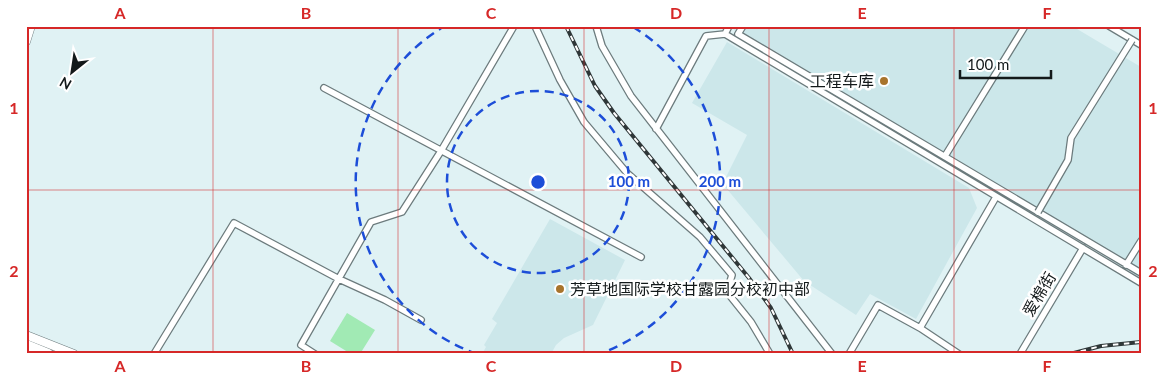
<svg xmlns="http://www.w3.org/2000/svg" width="1167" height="380" font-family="Lato,'Noto Sans SC',sans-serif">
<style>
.built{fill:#cce7ea}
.green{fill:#a1eab4}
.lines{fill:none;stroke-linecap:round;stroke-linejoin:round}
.minor-casing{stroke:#6c7b7d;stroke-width:8}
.tertiary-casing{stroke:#6c7b7d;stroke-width:9}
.trunk-casing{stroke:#6c7b7d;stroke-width:12}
.minor{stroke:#fff;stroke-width:5.5}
.tertiary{stroke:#fff;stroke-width:8}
.trunk{stroke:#fff;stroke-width:10}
.rail-casing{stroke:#2f3738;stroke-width:4}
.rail{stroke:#fff;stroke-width:2;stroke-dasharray:5.5;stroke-linecap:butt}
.minor-bridge-casing{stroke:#6c7b7d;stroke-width:8;stroke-linecap:butt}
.minor-bridge{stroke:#fff;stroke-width:5.5}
.grid{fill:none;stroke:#d62828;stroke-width:1;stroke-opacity:0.55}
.ring{fill:none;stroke:#1d4ed8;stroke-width:2.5;stroke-dasharray:9 6}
.poi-dot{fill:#a8742c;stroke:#fff;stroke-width:2}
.labels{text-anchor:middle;stroke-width:5;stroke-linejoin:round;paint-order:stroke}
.poi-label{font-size:16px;fill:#13191a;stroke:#fff;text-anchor:end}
.street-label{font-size:16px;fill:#13191a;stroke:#fff}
.centre{fill:#1d4ed8;stroke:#fff;stroke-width:2.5}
.ring-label{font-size:15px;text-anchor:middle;font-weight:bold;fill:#1d4ed8;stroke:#fff;stroke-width:5;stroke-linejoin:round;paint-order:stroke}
.neatline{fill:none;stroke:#d62828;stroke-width:2}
.grid-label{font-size:16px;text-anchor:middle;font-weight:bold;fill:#d62828}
</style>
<rect width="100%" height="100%" fill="#e0f2f4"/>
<path class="built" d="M 736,26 L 1072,26 L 1141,67 L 1141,272 L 734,30 Z
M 727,42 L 969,188 L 977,208 L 916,319 L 870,294 L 856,315 L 804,281 L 721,182 L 726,177 L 747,135 L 692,103 Z
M 550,219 L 625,260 L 593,325 L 564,338 L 556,345 L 551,354 L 482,354 L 486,347 L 484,345 L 497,323 L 492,319 Z"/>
<path class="green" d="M 347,313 L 375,330 L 360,354 L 351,354 L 330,341 Z"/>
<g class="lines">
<g class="minor-casing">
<path id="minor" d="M 535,26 L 560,80 L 584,122 L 627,173 L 700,237 L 732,275 L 727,292 L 751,322 L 770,354
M 596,26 L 602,46 L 631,96 L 832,354
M 743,26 L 738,34 L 1141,273
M 1109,26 L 1141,45
M 725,34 L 1141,283
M 324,88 L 641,257
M 656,129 L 706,36 L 725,34 L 729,26
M 945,156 L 1025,26
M 1126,265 L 1141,241
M 920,328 L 996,197
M 154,354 L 234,223 L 339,279 L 385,300 L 421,320
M 315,354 L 301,345 L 371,222 L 402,212 L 441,151 L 514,26
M 849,354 L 878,305 L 920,328 L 959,354
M 1020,354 L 1083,248"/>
</g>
<g class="tertiary-casing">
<path id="tertiary" d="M 26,42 L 31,26
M 26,335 L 74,354"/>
</g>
<g class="trunk-casing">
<path id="trunk" d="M 26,345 L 48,354
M 26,354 L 27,354"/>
</g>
<use href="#minor" class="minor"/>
<use href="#tertiary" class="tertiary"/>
<use href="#trunk" class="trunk"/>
<g class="rail-casing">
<path id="rail" d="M 566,26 L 595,86 L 614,113 L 749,278 L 771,308 L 793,354
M 1070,354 L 1101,346 L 1141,342"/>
</g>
<use href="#rail" class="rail"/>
<g class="minor-bridge-casing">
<path id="minor-bridge" d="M 1038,212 L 1068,160 L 1071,138 L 1132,40"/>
</g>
<use href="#minor-bridge" class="minor-bridge"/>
</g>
<path class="grid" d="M 213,26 L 213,354M 398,26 L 398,354M 584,26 L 584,354M 769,26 L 769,354M 954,26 L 954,354M 26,190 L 1141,190"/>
<g class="ring">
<circle cx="538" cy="182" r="91"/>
<path d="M477 354A182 182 0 0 1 443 27M633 27A182 182 0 0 1 599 354"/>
</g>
<g class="poi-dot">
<circle cx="884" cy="81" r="5"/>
<circle cx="560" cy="289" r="5"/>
</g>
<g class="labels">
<g class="poi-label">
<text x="874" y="87">工程车库</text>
<text x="570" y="295" text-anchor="start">芳草地国际学校甘露园分校初中部</text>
</g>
<g class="street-label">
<text transform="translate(1039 294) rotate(-59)" y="6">爱棉街</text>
</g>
</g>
<circle cx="538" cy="182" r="8" class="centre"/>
<g class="ring-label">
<text x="629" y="187">100 m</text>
<text x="720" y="187">200 m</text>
</g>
<rect width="1167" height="380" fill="none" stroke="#ffffff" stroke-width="55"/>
<g transform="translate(72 72) rotate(210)" stroke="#ffffff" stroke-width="4" paint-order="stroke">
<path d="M0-4L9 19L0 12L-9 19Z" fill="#13191a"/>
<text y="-8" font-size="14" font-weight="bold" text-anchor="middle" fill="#13191a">N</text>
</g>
<path d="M960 70v8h91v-8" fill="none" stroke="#13191a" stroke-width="2.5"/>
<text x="967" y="70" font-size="15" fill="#13191a" stroke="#ffffff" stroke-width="4" paint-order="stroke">100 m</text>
<rect x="28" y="28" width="1112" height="324" class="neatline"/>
<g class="grid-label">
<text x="120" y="19">A</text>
<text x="306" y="19">B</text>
<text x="491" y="19">C</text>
<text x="676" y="19">D</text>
<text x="862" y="19">E</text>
<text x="1047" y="19">F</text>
<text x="14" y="114">1</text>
<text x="1153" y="114">1</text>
<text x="14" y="277">2</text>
<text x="1153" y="277">2</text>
<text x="120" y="372">A</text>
<text x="306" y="372">B</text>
<text x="491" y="372">C</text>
<text x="676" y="372">D</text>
<text x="862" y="372">E</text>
<text x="1047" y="372">F</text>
</g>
</svg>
